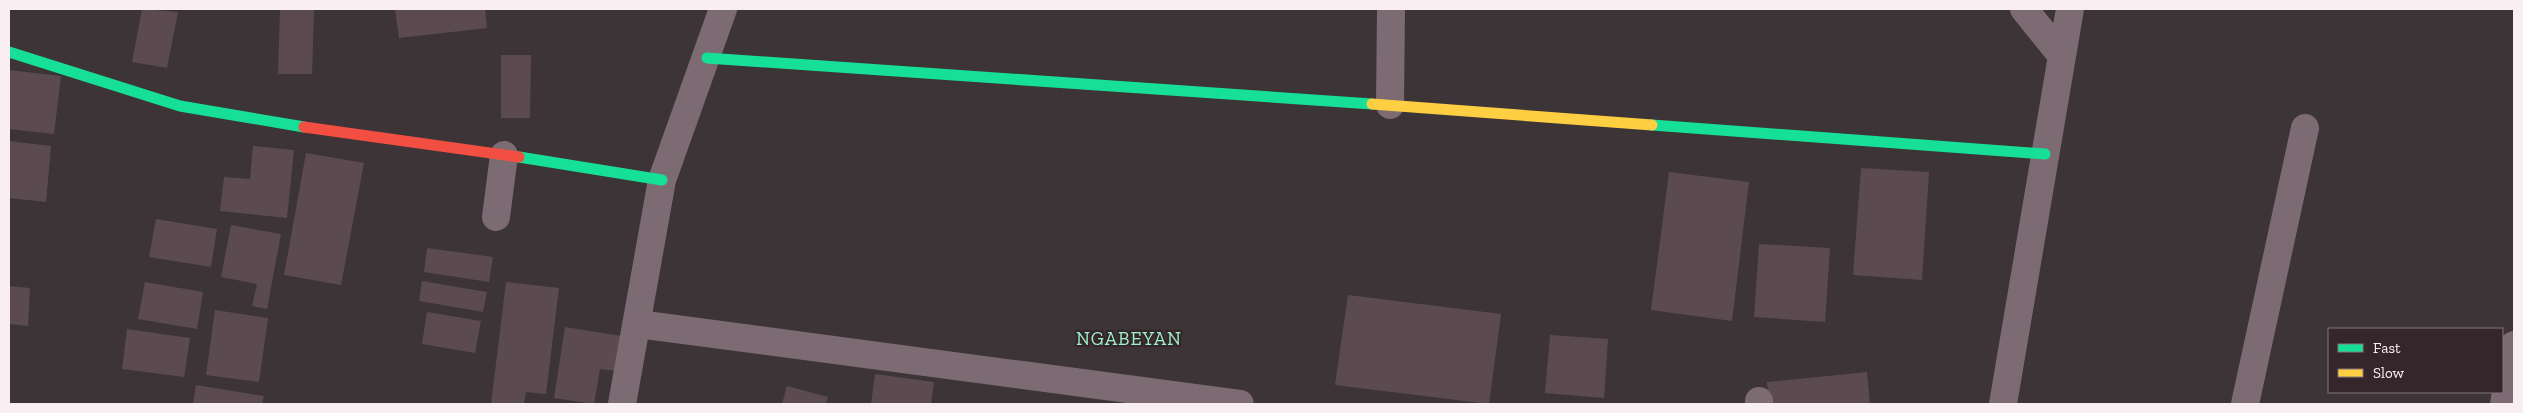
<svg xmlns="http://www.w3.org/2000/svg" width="2523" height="413" font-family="'Zilla Slab',serif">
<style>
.building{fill:#5b4b51}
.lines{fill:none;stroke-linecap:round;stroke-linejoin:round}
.street{stroke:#7c6b72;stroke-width:28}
.fast{stroke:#16e098;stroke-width:11}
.slow{stroke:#ffcf43;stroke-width:11}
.jam{stroke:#f24e42;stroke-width:11}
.labels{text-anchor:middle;stroke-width:4.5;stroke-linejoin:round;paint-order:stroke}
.quarter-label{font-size:19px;letter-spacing:1px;fill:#9cf1c9;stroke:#35262c}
</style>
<rect width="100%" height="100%" fill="#3c3437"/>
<path class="building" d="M 142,9 L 178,12 L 167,68 L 132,62 Z
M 280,9 L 314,9 L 312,74 L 278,74 Z
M 395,9 L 485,9 L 487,28 L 399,38 Z
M 501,55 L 531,55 L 530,118 L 501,118 Z
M 9,70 L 61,76 L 54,134 L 9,129 Z
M 9,141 L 51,146 L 46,202 L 9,198 Z
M 253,146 L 294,150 L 287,218 L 220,211 L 224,177 L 250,179 Z
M 306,153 L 364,163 L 341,285 L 284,275 Z
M 1861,168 L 1929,172 L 1922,280 L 1853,275 Z
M 1669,172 L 1749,182 L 1732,321 L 1651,310 Z
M 156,219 L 217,229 L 211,267 L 149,257 Z
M 231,225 L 281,234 L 267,309 L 252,306 L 257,284 L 221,277 Z
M 1759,244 L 1830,248 L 1825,322 L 1754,317 Z
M 427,248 L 493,257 L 489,282 L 424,272 Z
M 422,281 L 487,292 L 483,312 L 419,301 Z
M 145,282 L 203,292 L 197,329 L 138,319 Z
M 506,282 L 559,288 L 546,394 L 526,392 L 524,404 L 491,404 Z
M 9,286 L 30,288 L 28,326 L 9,324 Z
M 1348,295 L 1501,314 L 1489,404 L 1335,385 Z
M 215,310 L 268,318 L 259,382 L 206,375 Z
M 427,312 L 481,321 L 475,353 L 422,344 Z
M 565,327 L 622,336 L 616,371 L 600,369 L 594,404 L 554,398 Z
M 127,329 L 190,338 L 184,377 L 122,369 Z
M 1550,335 L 1608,339 L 1604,398 L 1545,393 Z
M 1867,372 L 1870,404 L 1769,404 L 1767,382 Z
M 875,374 L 934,382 L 931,404 L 871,404 Z
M 196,385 L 264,396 L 262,404 L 193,404 Z
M 787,386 L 828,397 L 826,404 L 782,404 Z"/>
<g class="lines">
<path class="street" d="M 2024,9 L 2062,56
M 1390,105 L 1391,9
M 496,217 L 504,155
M 638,324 L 1240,404
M 622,404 L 662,180 L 723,9
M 1759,404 L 1759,401
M 2003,404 L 2070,9
M 2245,404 L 2305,128
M 2504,404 L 2514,345"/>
<path class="fast" d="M 9,52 L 180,106 L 304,127
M 707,58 L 1372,104
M 1652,125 L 2045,154
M 519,157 L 662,180"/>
<path class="slow" d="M 1372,104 L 1652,125"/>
<path class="jam" d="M 304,127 L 519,157"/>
</g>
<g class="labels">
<g class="quarter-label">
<text x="1129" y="345">NGABEYAN</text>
</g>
</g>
<rect width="2523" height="413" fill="none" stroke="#f9eff2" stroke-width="20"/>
<rect x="2328" y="328" width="175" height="65" fill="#35262c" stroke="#83767b"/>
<rect x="2338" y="344" width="25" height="8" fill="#16e098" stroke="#83767b"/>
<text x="2373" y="353" font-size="15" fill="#f9eff2">Fast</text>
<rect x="2338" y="369" width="25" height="8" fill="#ffcf43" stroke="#83767b"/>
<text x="2373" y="378" font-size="15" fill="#f9eff2">Slow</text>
</svg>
